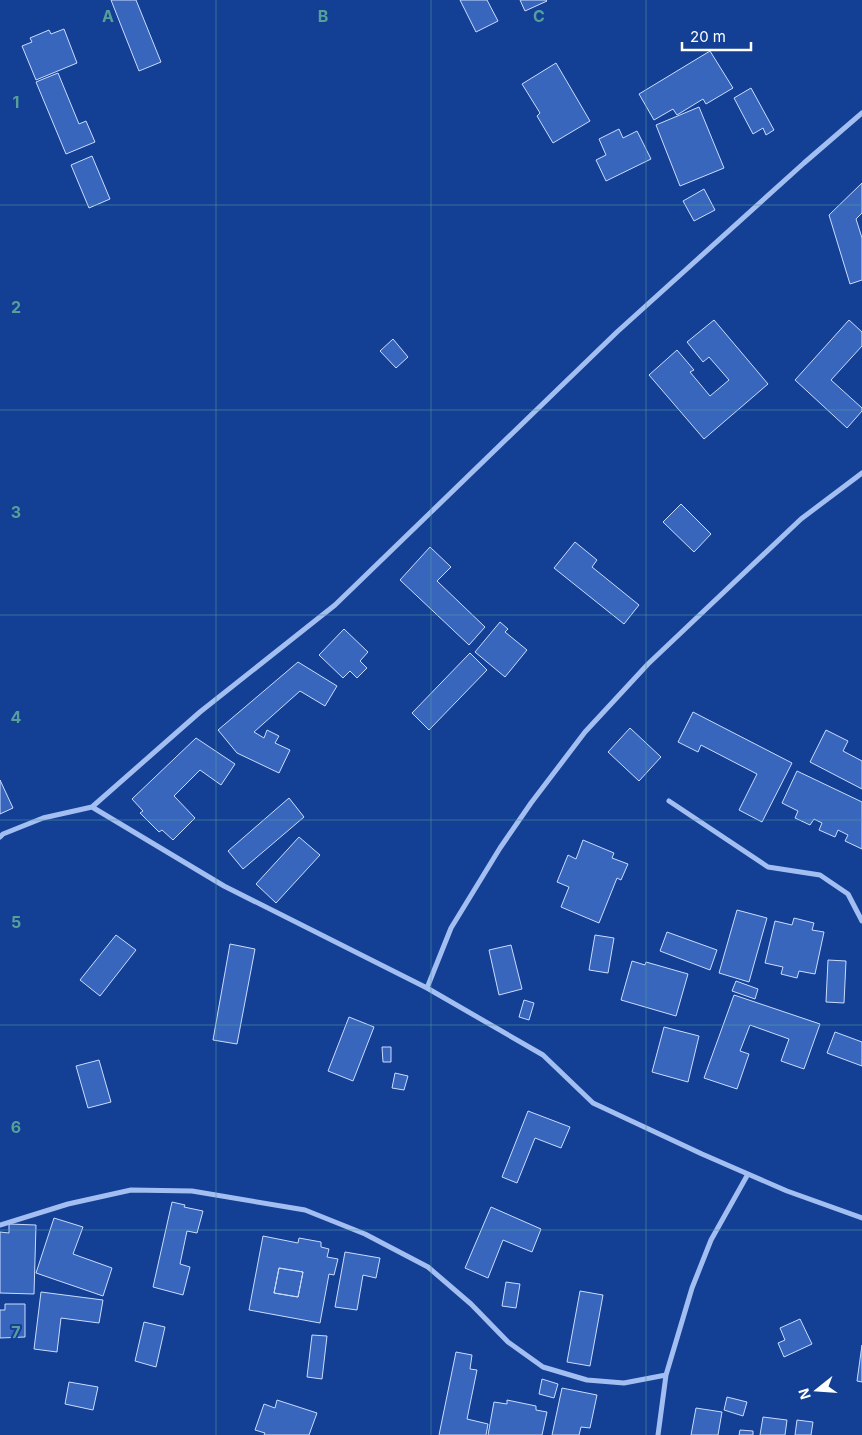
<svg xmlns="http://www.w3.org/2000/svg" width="862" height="1435" font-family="Inter,sans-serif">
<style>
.building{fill:#3766bc;stroke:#cadcfd;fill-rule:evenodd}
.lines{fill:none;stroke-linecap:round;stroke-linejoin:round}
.street{stroke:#a3bff2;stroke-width:5}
.grid{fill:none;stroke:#579f9a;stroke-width:1;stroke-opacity:0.55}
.grid-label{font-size:16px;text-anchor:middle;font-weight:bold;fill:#579f9a;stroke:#133f95;stroke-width:4;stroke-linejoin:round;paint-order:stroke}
</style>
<rect width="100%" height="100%" fill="#133f95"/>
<path class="building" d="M 111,0 L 136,0 L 161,62 L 139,71 Z
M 460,0 L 487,0 L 498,21 L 476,32 Z
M 520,0 L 546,0 L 547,1 L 525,11 Z
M 64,29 L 77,63 L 36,80 L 22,46 L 32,42 L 30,38 L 49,30 L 51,34 Z
M 710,51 L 733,88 L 706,104 L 703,99 L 677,115 L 673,109 L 654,120 L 639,94 Z
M 556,63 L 590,121 L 553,143 L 537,116 L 540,113 L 522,84 Z
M 58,73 L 79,124 L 86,121 L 95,142 L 66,154 L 36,82 Z
M 751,88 L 774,130 L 766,135 L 763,128 L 753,134 L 734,98 Z
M 699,107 L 724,168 L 680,186 L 656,125 Z
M 619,129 L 623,138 L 637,131 L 651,159 L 606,181 L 596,160 L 606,155 L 599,139 Z
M 92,156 L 110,199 L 89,208 L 71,165 Z
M 862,183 L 862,213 L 856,219 L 862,238 L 862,280 L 850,284 L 829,215 Z
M 704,189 L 715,210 L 694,221 L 683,201 Z
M 714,320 L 768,384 L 704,439 L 649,375 L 677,350 L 694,370 L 690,372 L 710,396 L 729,380 L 709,357 L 703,362 L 687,342 Z
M 849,320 L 862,332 L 862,346 L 831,380 L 862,408 L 862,411 L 847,428 L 795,380 Z
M 393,339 L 408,357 L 396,368 L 380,351 Z
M 681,504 L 711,534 L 694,552 L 663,522 Z
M 575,542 L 597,560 L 592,567 L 639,605 L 624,624 L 554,568 Z
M 430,547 L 451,567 L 437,581 L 485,627 L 469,645 L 400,580 Z
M 500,622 L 508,629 L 505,632 L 527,650 L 505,677 L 475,652 Z
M 344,629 L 368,652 L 360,661 L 367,668 L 357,678 L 350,671 L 343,678 L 319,655 Z
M 470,653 L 487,670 L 429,730 L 412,713 Z
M 298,662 L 337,686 L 325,706 L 300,691 L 254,732 L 264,738 L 267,730 L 279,736 L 275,743 L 290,750 L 279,773 L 237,753 L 218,730 Z
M 693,712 L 792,763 L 762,822 L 739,810 L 757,774 L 701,745 L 698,752 L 678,742 Z
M 630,728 L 661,757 L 639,781 L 608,752 Z
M 826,730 L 848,741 L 843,751 L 862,761 L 862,789 L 810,762 Z
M 196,738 L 235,764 L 221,785 L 200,770 L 174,796 L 195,818 L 173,840 L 162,830 L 159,832 L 140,813 L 143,811 L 132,799 Z
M 797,771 L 862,802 L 862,849 L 845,841 L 848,835 L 838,830 L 835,837 L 819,830 L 822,823 L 814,819 L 810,825 L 795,818 L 798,811 L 782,803 Z
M 0,780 L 13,808 L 0,814 Z
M 289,798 L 304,817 L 243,869 L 228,851 Z
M 299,837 L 320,855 L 276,903 L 256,884 Z
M 583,840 L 614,853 L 612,858 L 628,864 L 621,880 L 617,878 L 599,923 L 561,907 L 569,887 L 557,882 L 568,855 L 576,859 Z
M 737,910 L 767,918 L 749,982 L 719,973 Z
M 794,918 L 814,923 L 812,930 L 824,932 L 815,974 L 799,971 L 797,978 L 781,974 L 783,967 L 765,963 L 775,921 L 792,925 Z
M 667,932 L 717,950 L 710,970 L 660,951 Z
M 116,935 L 136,950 L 100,996 L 80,980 Z
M 595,935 L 614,938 L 608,973 L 589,970 Z
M 230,944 L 255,949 L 237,1044 L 213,1040 Z
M 511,945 L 522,989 L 499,995 L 489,950 Z
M 828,960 L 846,961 L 844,1003 L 826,1002 Z
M 632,961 L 645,965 L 646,962 L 688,974 L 676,1016 L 621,1000 Z
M 736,981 L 758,989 L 755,999 L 732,991 Z
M 734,995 L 820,1024 L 804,1069 L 781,1061 L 789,1039 L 750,1025 L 740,1051 L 749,1054 L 737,1089 L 704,1078 Z
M 524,1000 L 534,1003 L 529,1020 L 519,1017 Z
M 349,1017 L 374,1027 L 353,1081 L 328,1071 Z
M 664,1027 L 699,1036 L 688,1082 L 652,1072 Z
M 835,1032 L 862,1042 L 862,1066 L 827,1053 Z
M 382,1047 L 391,1047 L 391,1062 L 383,1062 Z
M 99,1060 L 111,1102 L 88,1108 L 76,1066 Z
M 395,1073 L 408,1076 L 404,1090 L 392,1088 Z
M 528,1111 L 570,1127 L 561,1148 L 535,1138 L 517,1183 L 502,1177 Z
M 172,1202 L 185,1205 L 184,1207 L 203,1211 L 197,1233 L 187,1231 L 180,1264 L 190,1267 L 183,1295 L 153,1287 Z
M 491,1207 L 541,1229 L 532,1252 L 503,1240 L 488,1278 L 465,1268 Z
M 54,1218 L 83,1227 L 73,1254 L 112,1268 L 103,1296 L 36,1273 Z
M 9,1224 L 36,1225 L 34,1294 L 0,1293 L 0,1232 L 9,1233 Z
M 263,1236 L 298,1243 L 299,1238 L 321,1242 L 321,1247 L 329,1249 L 327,1257 L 338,1259 L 334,1275 L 329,1274 L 320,1323 L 249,1310 ZM 279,1268 L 303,1272 L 298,1297 L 274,1293 Z
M 345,1252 L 380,1258 L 376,1278 L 363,1275 L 357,1310 L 335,1307 Z
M 279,1268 L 303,1272 L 298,1297 L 274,1293 Z
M 506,1282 L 520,1284 L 516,1308 L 502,1306 Z
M 580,1291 L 603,1295 L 590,1366 L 567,1362 Z
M 41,1292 L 103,1300 L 99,1323 L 61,1318 L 57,1352 L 34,1349 Z
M 5,1304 L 25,1304 L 25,1337 L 0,1338 L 0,1310 L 5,1310 Z
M 800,1319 L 812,1344 L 784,1357 L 778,1343 L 785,1340 L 780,1328 Z
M 144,1322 L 165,1327 L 156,1367 L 135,1361 Z
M 312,1335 L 327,1336 L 322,1379 L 307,1377 Z
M 862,1345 L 862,1382 L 857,1381 Z
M 456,1352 L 472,1355 L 470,1369 L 477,1370 L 467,1419 L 488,1424 L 486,1435 L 439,1435 Z
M 542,1379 L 558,1384 L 554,1398 L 539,1394 Z
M 69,1382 L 98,1387 L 93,1410 L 65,1404 Z
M 562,1388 L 597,1395 L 590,1428 L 581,1427 L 579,1435 L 552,1435 Z
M 727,1397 L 747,1402 L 743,1416 L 724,1410 Z
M 277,1400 L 317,1413 L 309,1435 L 264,1435 L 265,1433 L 255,1430 L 264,1404 L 275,1408 Z
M 507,1400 L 536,1406 L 536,1410 L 547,1412 L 542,1435 L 488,1435 L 494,1402 L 507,1404 Z
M 696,1408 L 722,1412 L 718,1435 L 691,1435 Z
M 763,1417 L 787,1420 L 785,1435 L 760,1435 Z
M 797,1420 L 813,1422 L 811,1435 L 795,1435 Z
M 740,1430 L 753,1431 L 753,1435 L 739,1435 Z"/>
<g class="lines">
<path class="street" d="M 669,801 L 768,867 L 820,875 L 848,894 L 862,921
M 92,807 L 224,886 L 427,988 L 543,1055 L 593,1103 L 702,1154 L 787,1191 L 862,1218
M 0,837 L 3,834 L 43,818 L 92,807 L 200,712 L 335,605 L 617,332 L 804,163 L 862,113
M 427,988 L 451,928 L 500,848 L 531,803 L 585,732 L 648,664 L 801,519 L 862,473
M 0,1225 L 68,1204 L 131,1190 L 192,1191 L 305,1210 L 365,1234 L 428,1267 L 471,1304 L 508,1342 L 543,1367 L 587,1380 L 624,1383 L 666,1375
M 658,1435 L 666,1375 L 692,1288 L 711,1240 L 748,1174"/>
</g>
<path class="grid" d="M 216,0 L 216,1435M 431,0 L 431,1435M 646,0 L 646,1435M 0,205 L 862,205M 0,410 L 862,410M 0,615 L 862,615M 0,820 L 862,820M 0,1025 L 862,1025M 0,1230 L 862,1230"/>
<g class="grid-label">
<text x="108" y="22">A</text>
<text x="323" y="22">B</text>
<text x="539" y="22">C</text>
<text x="16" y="108">1</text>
<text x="16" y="313">2</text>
<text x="16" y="518">3</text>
<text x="16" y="723">4</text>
<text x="16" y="928">5</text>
<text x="16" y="1133">6</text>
<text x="16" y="1338">7</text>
</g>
<g transform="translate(817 1390) rotate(253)" stroke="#133f95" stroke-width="4" paint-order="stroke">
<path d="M0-4L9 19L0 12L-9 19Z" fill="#ffffff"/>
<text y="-8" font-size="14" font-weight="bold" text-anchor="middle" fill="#ffffff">N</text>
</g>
<path d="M682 42v8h69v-8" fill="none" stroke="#ffffff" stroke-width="2.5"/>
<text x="690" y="42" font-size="15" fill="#ffffff" stroke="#133f95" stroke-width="4" paint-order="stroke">20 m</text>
</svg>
